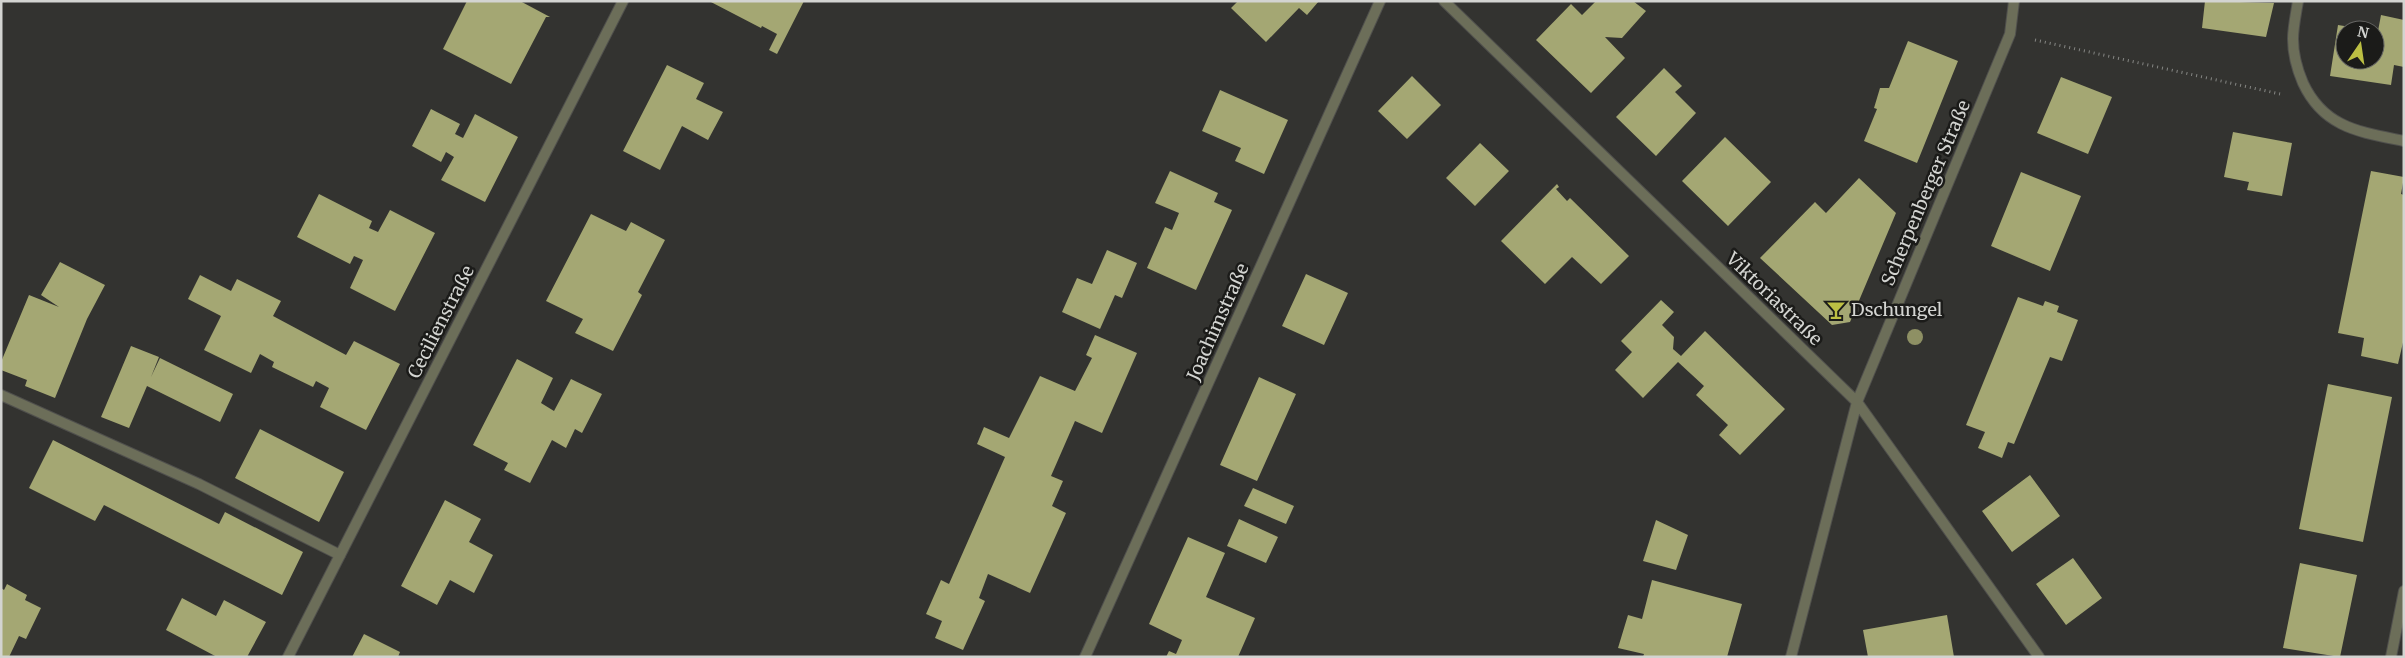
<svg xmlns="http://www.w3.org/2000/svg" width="2405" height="658" font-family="Merriweather,serif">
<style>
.building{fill:#a4a773}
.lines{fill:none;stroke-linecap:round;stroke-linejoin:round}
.service-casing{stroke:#50504d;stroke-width:12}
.minor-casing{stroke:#50504d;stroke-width:12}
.path{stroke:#868784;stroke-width:3;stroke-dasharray:1 4;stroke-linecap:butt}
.service{stroke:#6c6e59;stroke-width:10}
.minor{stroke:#6c6e59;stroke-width:10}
.tree{fill:#8e9064}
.labels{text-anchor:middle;stroke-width:5;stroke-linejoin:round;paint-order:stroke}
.street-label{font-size:18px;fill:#d3d4d1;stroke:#1b1b19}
.poi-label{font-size:18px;fill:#d3d4d1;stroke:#1b1b19;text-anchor:start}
</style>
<rect width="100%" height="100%" fill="#333330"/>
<path class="building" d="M 467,1 L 520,1 L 550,17 L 546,17 L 511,84 L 443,49 Z
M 709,1 L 804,1 L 777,54 L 769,50 L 777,34 L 762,26 L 761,28 Z
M 1238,1 L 1319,1 L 1307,15 L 1299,8 L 1266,42 L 1231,8 Z
M 1596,1 L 1633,1 L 1646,11 L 1622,38 L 1605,37 L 1625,58 L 1591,93 L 1536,40 L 1571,4 L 1582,15 Z
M 2205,1 L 2274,3 L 2266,37 L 2202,28 Z
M 2381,15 L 2404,20 L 2404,67 L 2394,65 L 2391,85 L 2330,76 L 2338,25 L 2363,29 L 2345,30 L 2345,60 L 2375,60 L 2375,31 L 2378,31 Z
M 1908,41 L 1958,61 L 1917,163 L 1864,141 L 1877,109 L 1874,108 L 1880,88 L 1889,88 Z
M 667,65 L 704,83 L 696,99 L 723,112 L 708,140 L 682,126 L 660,170 L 623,151 Z
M 1664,68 L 1682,86 L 1675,92 L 1696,113 L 1656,156 L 1616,117 Z
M 1412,76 L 1441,105 L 1407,139 L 1378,111 Z
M 2061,77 L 2112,97 L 2088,154 L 2037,133 Z
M 1220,90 L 1288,120 L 1264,174 L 1235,161 L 1241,148 L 1202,131 Z
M 431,109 L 460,124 L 455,134 L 463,138 L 475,114 L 518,137 L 485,202 L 441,180 L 454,157 L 446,152 L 441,162 L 412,146 Z
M 2233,132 L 2292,143 L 2282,196 L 2247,190 L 2249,182 L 2224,177 Z
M 1725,137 L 1771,182 L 1728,226 L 1682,181 Z
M 1480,143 L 1509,171 L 1475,206 L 1446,178 Z
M 1170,171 L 1218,193 L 1214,202 L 1232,210 L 1196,290 L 1147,268 L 1165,227 L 1172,230 L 1179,213 L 1155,203 Z
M 2371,171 L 2404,177 L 2401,194 L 2404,195 L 2404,338 L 2398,364 L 2361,356 L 2364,338 L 2338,333 Z
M 2021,172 L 2081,196 L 2050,271 L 1991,246 Z
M 1859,178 L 1896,213 L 1850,322 L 1832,325 L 1760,258 L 1815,202 L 1826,213 Z
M 1557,184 L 1559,187 L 1556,189 L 1567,201 L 1570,198 L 1629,256 L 1601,284 L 1572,257 L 1545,284 L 1501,241 Z
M 319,194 L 372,221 L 369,228 L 378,232 L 390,210 L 435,233 L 395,311 L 350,288 L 363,260 L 354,256 L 350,264 L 297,237 Z
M 591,214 L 626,231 L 631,222 L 665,240 L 638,292 L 642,295 L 613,351 L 575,333 L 583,319 L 546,301 Z
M 1107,250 L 1137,263 L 1122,298 L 1115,295 L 1100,329 L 1062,312 L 1077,278 L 1092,284 Z
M 60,262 L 105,285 L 87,319 L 55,398 L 25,386 L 27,380 L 1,370 L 1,362 L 29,295 L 59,307 L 41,295 Z
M 1306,274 L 1348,293 L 1324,345 L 1282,326 Z
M 200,275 L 231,291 L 237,279 L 281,301 L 273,316 L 346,355 L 354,341 L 400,364 L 366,430 L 320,407 L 329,388 L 316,381 L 313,387 L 272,367 L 274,362 L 260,354 L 251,373 L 204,350 L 221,316 L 188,299 Z
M 2018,297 L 2043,306 L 2045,301 L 2059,306 L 2057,312 L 2078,320 L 2062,361 L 2050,357 L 2014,444 L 2008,442 L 2002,458 L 1978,448 L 1985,432 L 1966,425 Z
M 1661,300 L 1674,312 L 1662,325 L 1674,337 L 1673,349 L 1681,356 L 1705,331 L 1785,409 L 1740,455 L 1719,435 L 1728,425 L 1696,395 L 1704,386 L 1678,362 L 1643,398 L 1615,370 L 1632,352 L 1621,341 Z
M 1095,335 L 1137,353 L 1102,433 L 1075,421 L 1058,460 L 1051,476 L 1063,481 L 1052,506 L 1066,513 L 1030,593 L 988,574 L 979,598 L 985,601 L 963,650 L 935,638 L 942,621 L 926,614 L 941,580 L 949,584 L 1005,457 L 977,444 L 984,427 L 1009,438 L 1040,376 L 1075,391 L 1092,358 L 1086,355 Z
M 131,346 L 159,357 L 151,377 L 160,358 L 233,394 L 220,422 L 147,386 L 129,428 L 101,417 Z
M 517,359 L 553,378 L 541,403 L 554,411 L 571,379 L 602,394 L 582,433 L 575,429 L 566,448 L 552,440 L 530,483 L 504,470 L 508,463 L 473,445 Z
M 1259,377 L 1296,394 L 1257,481 L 1220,465 Z
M 2328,384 L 2392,397 L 2363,542 L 2299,529 Z
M 260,429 L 344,472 L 319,522 L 235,478 Z
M 53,440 L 219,524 L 225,512 L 303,552 L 282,595 L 104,505 L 95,521 L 29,488 Z
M 2030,475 L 2060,516 L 2012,552 L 1982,511 Z
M 1253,488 L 1294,506 L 1286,524 L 1244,506 Z
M 445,500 L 481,519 L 469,542 L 493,555 L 474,593 L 450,580 L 437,605 L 401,586 Z
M 1239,519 L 1278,537 L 1266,563 L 1227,546 Z
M 1656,520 L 1688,535 L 1676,570 L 1643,561 Z
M 1188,537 L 1225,553 L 1206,597 L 1255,618 L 1238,657 L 1166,657 L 1169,651 L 1176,654 L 1182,640 L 1149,624 Z
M 2073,558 L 2102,598 L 2066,625 L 2036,584 Z
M 2300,563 L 2357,575 L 2340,657 L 2283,648 Z
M 1652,580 L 1742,604 L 1727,657 L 1643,657 L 1644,654 L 1618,648 L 1628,615 L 1642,619 Z
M 7,584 L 27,595 L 25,600 L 41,608 L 26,639 L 19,636 L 9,657 L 3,657 L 1,656 L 1,588 L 4,590 Z
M 182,598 L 216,616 L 224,600 L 266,622 L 247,657 L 217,657 L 166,630 Z
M 1947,615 L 1954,657 L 1868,657 L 1863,630 Z
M 364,634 L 400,652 L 398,657 L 352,657 Z"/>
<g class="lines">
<g class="service-casing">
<path id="service" d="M 1,395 L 199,484 L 340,555"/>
</g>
<g class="minor-casing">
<path id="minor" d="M 1444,1 L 1857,402 L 2039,657
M 2298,1 C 2296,14 2293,27 2293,39 C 2293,55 2297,69 2303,83 C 2324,128 2360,132 2404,141
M 288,657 L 623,1
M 1085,657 L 1380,1
M 1791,657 L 1857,402 L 2010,34 L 2014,1
M 2391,657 L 2404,591"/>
</g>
<path class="path" d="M 2035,40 L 2280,94"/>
<use href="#service" class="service"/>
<use href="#minor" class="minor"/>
</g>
<circle class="tree" cx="1915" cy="337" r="8"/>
<defs>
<g id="bar-bare" transform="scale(1.5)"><path d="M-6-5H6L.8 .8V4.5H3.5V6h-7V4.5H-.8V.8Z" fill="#bcbf43" stroke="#1b1b19" stroke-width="2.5" paint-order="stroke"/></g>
</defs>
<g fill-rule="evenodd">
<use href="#bar-bare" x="1836" y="310"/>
</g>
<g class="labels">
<g class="street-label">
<text transform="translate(1926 193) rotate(-67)" y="6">Scherpenberger Straße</text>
<text transform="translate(1774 299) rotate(44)" y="6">Viktoriastraße</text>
<text transform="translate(441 322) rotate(-63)" y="6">Cecilienstraße</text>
<text transform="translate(1218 322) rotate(-66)" y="6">Joachimstraße</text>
</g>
<g class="poi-label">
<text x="1851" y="316">Dschungel</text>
</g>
</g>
<rect width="2405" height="658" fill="none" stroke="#d3d4d1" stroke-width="5"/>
<g transform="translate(2360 45) rotate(13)"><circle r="24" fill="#1b1b19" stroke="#656563"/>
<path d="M0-4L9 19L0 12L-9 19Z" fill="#bcbf43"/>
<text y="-8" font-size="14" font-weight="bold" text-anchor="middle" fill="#d3d4d1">N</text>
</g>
</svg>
